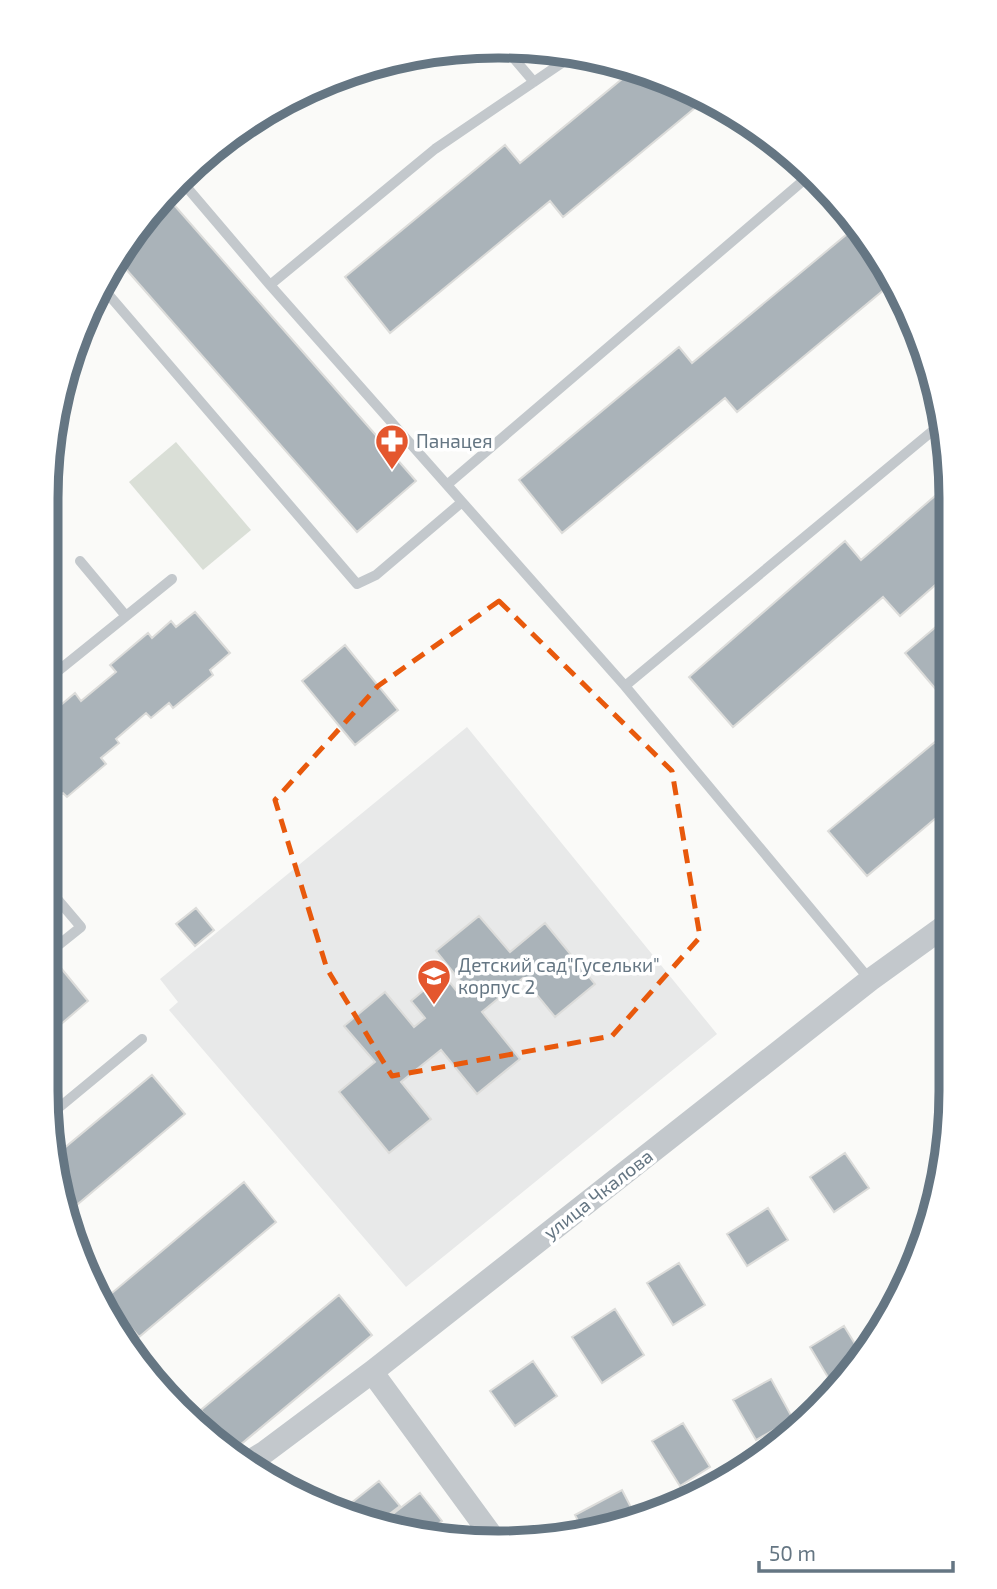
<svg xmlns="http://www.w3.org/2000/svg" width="997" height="1589" font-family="'Exo 2',sans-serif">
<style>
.built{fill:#e8e9e9}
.green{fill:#dadfd7}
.building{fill:#aab3b9;stroke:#dcdcda;stroke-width:2}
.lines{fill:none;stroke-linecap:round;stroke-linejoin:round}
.service{stroke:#c3c8cc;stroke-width:10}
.minor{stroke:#c3c8cc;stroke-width:23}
.marked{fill:none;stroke:#e8590c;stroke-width:5;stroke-dasharray:14 9;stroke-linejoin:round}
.labels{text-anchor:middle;stroke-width:7;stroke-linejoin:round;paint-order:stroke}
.poi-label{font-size:19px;fill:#657683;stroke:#fff;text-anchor:start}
.street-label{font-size:19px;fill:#657683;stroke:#fff}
.rim{fill:none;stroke:#657683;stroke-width:9}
</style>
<rect width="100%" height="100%" fill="#fafaf8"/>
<path class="built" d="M 467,727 L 717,1034 L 406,1287 L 169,1010 L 178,1002 L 160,979 Z"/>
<path class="green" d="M 176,442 L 251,530 L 203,570 L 129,482 Z"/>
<path class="building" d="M 633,70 L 701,103 L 563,217 L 550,201 L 390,333 L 345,277 L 505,145 L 520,163 Z
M 168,198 L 416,481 L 357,532 L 118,260 L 139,223 Z
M 852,230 L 865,246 L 869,242 L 891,272 L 902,297 L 891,284 L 737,412 L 725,398 L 562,533 L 519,480 L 679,347 L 692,363 Z
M 950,483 L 950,572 L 900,616 L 883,597 L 733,727 L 689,677 L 845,541 L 861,560 Z
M 195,612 L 230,653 L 210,670 L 213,675 L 173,708 L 169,703 L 151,718 L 146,713 L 116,739 L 119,743 L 101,758 L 106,764 L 67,797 L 63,793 L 47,806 L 48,716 L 75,693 L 81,701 L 116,672 L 110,665 L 148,633 L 152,638 L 171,621 L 176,627 Z
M 950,615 L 950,706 L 905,653 Z
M 345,645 L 398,710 L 355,745 L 302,681 Z
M 935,742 L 949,758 L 949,807 L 867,876 L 828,831 Z
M 196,908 L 214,930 L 195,946 L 176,924 Z
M 479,916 L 510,952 L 545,923 L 595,984 L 555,1017 L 523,978 L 482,1012 L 520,1059 L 477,1094 L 441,1050 L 401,1082 L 431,1119 L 389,1153 L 339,1092 L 375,1062 L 344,1026 L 385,992 L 414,1027 L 425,1018 L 411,1001 L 443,974 L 459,994 L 466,988 L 436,951 Z
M 56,962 L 88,1001 L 46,1037 L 46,970 Z
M 152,1075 L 185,1114 L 66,1214 L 56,1155 Z
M 845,1153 L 869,1188 L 834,1212 L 810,1177 Z
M 244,1182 L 276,1222 L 139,1337 L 106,1298 Z
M 768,1208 L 788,1240 L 747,1266 L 727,1234 Z
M 679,1263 L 705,1305 L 673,1325 L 647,1283 Z
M 339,1295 L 372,1335 L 234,1450 L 201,1410 Z
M 615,1309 L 644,1355 L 602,1383 L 572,1337 Z
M 844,1326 L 863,1357 L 858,1366 L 835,1389 L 810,1347 Z
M 533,1361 L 557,1396 L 515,1426 L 490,1391 Z
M 771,1379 L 793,1419 L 756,1440 L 733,1400 Z
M 683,1423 L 710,1467 L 680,1486 L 652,1441 Z
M 379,1481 L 400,1506 L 383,1519 L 388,1525 L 353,1520 L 340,1512 Z
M 622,1490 L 638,1521 L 583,1530 L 575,1515 Z
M 420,1493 L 442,1521 L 428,1532 L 390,1526 L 385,1520 Z"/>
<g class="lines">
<path class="service" d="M 510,54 L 534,82
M 184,184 L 270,285 L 625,686 L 870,980
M 270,285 L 435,149 L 569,58
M 102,287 L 357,584 L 376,575 L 462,502
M 448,484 L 811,174
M 80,561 L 126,616
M 48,679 L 172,579
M 625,686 L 942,423
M 46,955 L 81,927 L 47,887
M 50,1115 L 142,1039"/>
<path class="minor" d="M 372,1372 L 497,1543
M 247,1463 L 265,1452 L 372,1372 L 870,980 L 949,923"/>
</g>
<path class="marked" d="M 499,601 L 672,771 L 700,937 L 612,1036 L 392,1076 L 327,969 L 275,800 L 378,686 Z"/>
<defs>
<g id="pharmacy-pin" transform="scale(1.75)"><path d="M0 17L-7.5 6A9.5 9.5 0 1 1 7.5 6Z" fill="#e4572e" stroke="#fff"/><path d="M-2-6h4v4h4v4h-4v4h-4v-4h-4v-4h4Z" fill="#fff"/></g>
<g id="school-pin" transform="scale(1.75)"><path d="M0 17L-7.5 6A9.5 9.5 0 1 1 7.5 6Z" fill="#e4572e" stroke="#fff"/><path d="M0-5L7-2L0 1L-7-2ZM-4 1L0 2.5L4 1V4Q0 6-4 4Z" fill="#fff"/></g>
</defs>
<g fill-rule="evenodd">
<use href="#pharmacy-pin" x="392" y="441"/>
<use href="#school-pin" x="434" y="976"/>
</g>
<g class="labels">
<g class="poi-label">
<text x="416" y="448">Панацея</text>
<text x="458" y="972">Детский сад"Гусельки"<tspan x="458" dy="22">корпус 2</tspan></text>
</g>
<g class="street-label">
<text transform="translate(598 1194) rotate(-38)" y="7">улица Чкалова</text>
</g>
</g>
<path d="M0 0H997V1589H0ZM498 58H499A440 440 0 0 1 939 498V1091A440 440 0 0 1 499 1531H498A440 440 0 0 1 58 1091V498A440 440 0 0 1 498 58Z" fill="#fff" fill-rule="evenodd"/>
<path class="rim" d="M498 58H499A440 440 0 0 1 939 498V1091A440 440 0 0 1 499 1531H498A440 440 0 0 1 58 1091V498A440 440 0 0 1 498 58Z"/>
<path d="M759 1561v10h194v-10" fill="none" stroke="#657683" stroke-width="3.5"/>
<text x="769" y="1561" font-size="21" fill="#657683" stroke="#ffffff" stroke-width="5" paint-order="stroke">50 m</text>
</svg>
